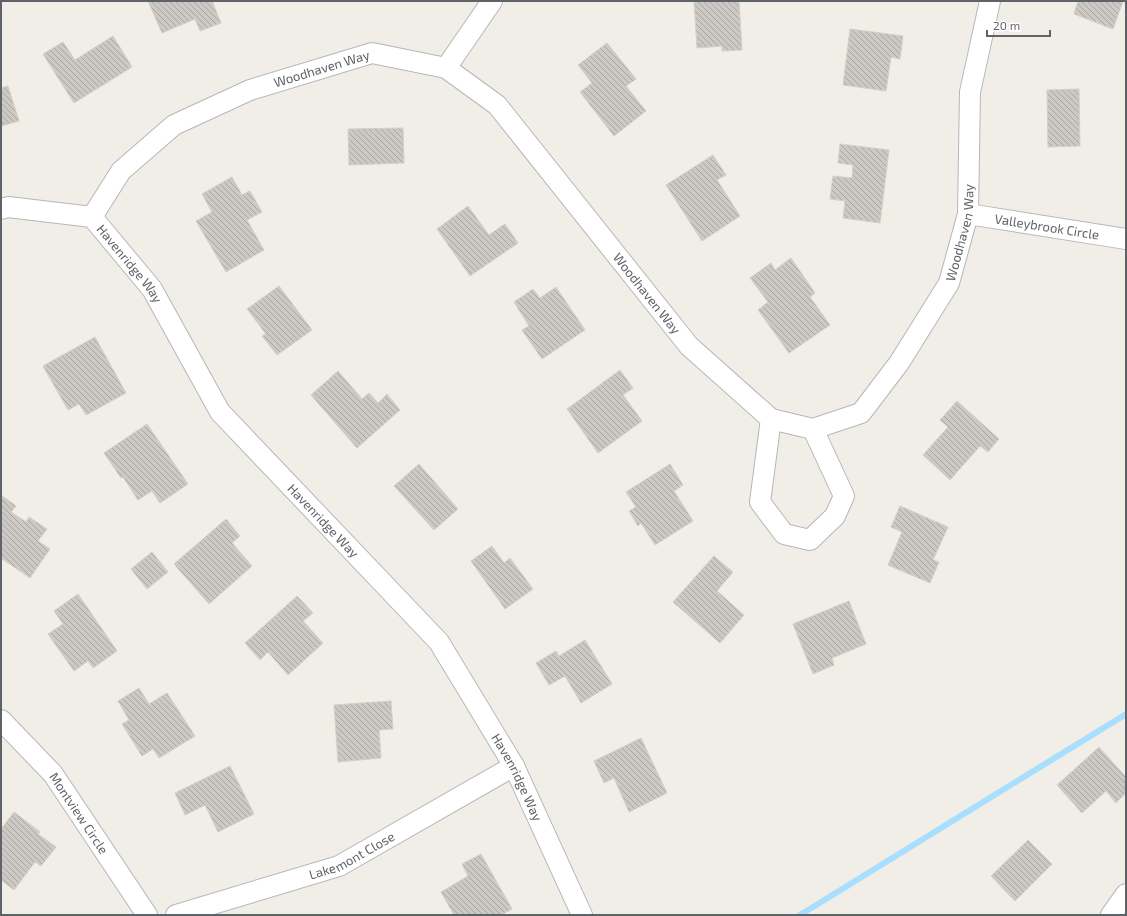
<svg xmlns="http://www.w3.org/2000/svg" width="1127" height="916" font-family="'Exo 2',sans-serif">
<style>
.lines{fill:none;stroke-linecap:round;stroke-linejoin:round}
.stream{stroke:#a8dfff;stroke-width:6}
.building{fill:url(#building-back-hatch);stroke:#d5cfc5}
.minor-casing{stroke:#b4b7bb;stroke-width:22}
.minor{stroke:#fff;stroke-width:20}
.labels{text-anchor:middle;stroke-width:3.5;stroke-linejoin:round;paint-order:stroke}
.street-label{font-size:13px;fill:#5e6367;stroke:#fff}
</style>
<defs>
<pattern id="building-back-hatch" width="6" height="6" patternUnits="userSpaceOnUse"><rect width="6" height="6" fill="#ccc9c4"/><path d="M-1 5l2 2M0 0l6 6M5-1l2 2" fill="none" stroke="#a9a7a3"/></pattern>
</defs>
<rect width="100%" height="100%" fill="#f0eee7"/>
<g class="lines">
<path class="stream" d="M 800,915 L 1126,714"/>
</g>
<path class="building" d="M 148,1 L 212,1 L 221,23 L 200,31 L 195,19 L 162,33 Z
M 694,1 L 739,1 L 742,50 L 722,51 L 722,46 L 697,48 Z
M 1078,1 L 1123,1 L 1113,29 L 1074,14 Z
M 850,29 L 903,36 L 900,59 L 891,57 L 886,91 L 843,85 Z
M 113,36 L 132,67 L 74,103 L 43,54 L 63,42 L 75,60 Z
M 607,43 L 636,79 L 626,86 L 646,111 L 614,136 L 580,92 L 592,83 L 578,65 Z
M 8,86 L 19,121 L 1,126 L 1,88 Z
M 1079,89 L 1080,146 L 1048,147 L 1047,90 Z
M 403,128 L 404,163 L 349,165 L 348,129 Z
M 840,144 L 889,150 L 880,223 L 843,218 L 845,201 L 830,199 L 833,176 L 852,178 L 853,165 L 838,163 Z
M 713,155 L 726,175 L 717,180 L 740,216 L 702,241 L 666,185 Z
M 232,177 L 242,195 L 250,191 L 262,212 L 247,220 L 264,250 L 226,272 L 196,221 L 212,212 L 202,194 Z
M 468,206 L 489,235 L 505,224 L 518,243 L 470,276 L 437,229 Z
M 791,258 L 815,293 L 810,297 L 830,325 L 789,353 L 758,310 L 768,302 L 750,278 L 771,263 L 775,270 Z
M 279,286 L 312,330 L 277,355 L 262,336 L 266,334 L 247,309 Z
M 556,287 L 585,330 L 542,359 L 522,330 L 529,326 L 514,302 L 533,289 L 540,298 Z
M 95,337 L 126,393 L 86,415 L 79,404 L 68,410 L 43,366 Z
M 620,370 L 633,388 L 623,395 L 642,421 L 598,453 L 567,409 Z
M 338,371 L 362,399 L 369,393 L 378,403 L 387,394 L 400,410 L 357,448 L 311,395 Z
M 957,401 L 999,439 L 988,452 L 980,446 L 950,480 L 923,455 L 948,427 L 940,420 Z
M 147,424 L 188,484 L 160,503 L 152,491 L 138,500 L 123,477 L 121,478 L 104,453 Z
M 419,464 L 458,509 L 434,530 L 394,486 Z
M 670,464 L 683,485 L 674,491 L 693,521 L 655,545 L 641,523 L 638,526 L 629,511 L 636,507 L 626,492 Z
M 1,495 L 16,506 L 11,512 L 26,522 L 29,517 L 47,529 L 38,541 L 50,549 L 30,578 L 1,558 Z
M 900,506 L 948,527 L 933,560 L 939,562 L 930,583 L 888,565 L 902,532 L 891,527 Z
M 226,519 L 240,536 L 232,543 L 252,566 L 209,604 L 174,564 Z
M 492,546 L 504,563 L 510,558 L 533,589 L 505,609 L 471,561 Z
M 152,552 L 168,572 L 147,589 L 131,569 Z
M 714,556 L 733,572 L 717,591 L 744,615 L 720,643 L 673,602 Z
M 78,594 L 117,651 L 93,668 L 88,661 L 74,671 L 48,634 L 63,624 L 54,611 Z
M 297,596 L 313,613 L 303,621 L 323,643 L 288,675 L 268,652 L 260,660 L 245,643 Z
M 849,601 L 866,644 L 832,658 L 834,665 L 813,674 L 793,624 Z
M 585,640 L 612,684 L 581,703 L 565,676 L 549,685 L 536,663 L 556,651 L 559,656 Z
M 139,688 L 149,704 L 167,693 L 195,736 L 159,758 L 153,749 L 142,756 L 122,724 L 129,720 L 118,701 Z
M 391,701 L 393,729 L 379,730 L 381,758 L 338,762 L 334,705 Z
M 641,738 L 667,793 L 629,812 L 614,778 L 604,783 L 594,761 Z
M 1099,747 L 1126,777 L 1126,793 L 1116,803 L 1106,791 L 1082,813 L 1057,785 Z
M 230,766 L 254,814 L 218,832 L 205,805 L 185,815 L 175,793 Z
M 14,812 L 40,832 L 38,834 L 56,847 L 41,866 L 35,862 L 14,890 L 1,880 L 1,829 Z
M 1028,840 L 1052,864 L 1015,901 L 991,876 Z
M 481,854 L 512,909 L 501,915 L 454,915 L 441,892 L 468,876 L 462,864 Z"/>
<g class="lines">
<g class="minor-casing">
<g id="minor">
<path d="M 446,68 L 492,1"/>
<path id="s1" d="M 1,209 L 8,207 L 92,217 L 152,289 L 220,412 L 439,642 L 514,766 L 582,915"/>
<path id="s2" d="M 968,214 L 1126,239"/>
<path id="s3" d="M 92,217 L 121,171 L 174,125 L 250,90 L 372,53 L 446,68 L 497,105 L 689,346 L 771,419 L 813,429 L 861,413 L 899,363 L 949,283 L 968,214 L 970,92 L 990,1"/>
<path d="M 771,419 L 760,502 L 784,534 L 810,540 L 835,516 L 844,496 L 813,429"/>
<path id="s4" d="M 1,720 L 53,774 L 147,915"/>
<path id="s5" d="M 176,915 L 339,866 L 514,766"/>
<path d="M 1111,915 L 1126,894"/>
</g>
</g>
<use href="#minor" class="minor"/>
</g>
<g class="labels">
<g class="street-label">
<text dy="5" stroke="none"><textPath href="#s3" startOffset="283">Woodhaven Way</textPath></text>
<text dy="5" stroke="none"><textPath href="#s2" startOffset="80">Valleybrook Circle</textPath></text>
<text dy="5" stroke="none"><textPath href="#s3" startOffset="1195">Woodhaven Way</textPath></text>
<text dy="5" stroke="none"><textPath href="#s1" startOffset="152">Havenridge Way</textPath></text>
<text dy="5" stroke="none"><textPath href="#s3" startOffset="715">Woodhaven Way</textPath></text>
<text dy="5" stroke="none"><textPath href="#s1" startOffset="476">Havenridge Way</textPath></text>
<text dy="5" stroke="none"><textPath href="#s1" startOffset="800">Havenridge Way</textPath></text>
<text dy="5" stroke="none"><textPath href="#s4" startOffset="122">Montview Circle</textPath></text>
<text dy="5" stroke="none"><textPath href="#s5" startOffset="186">Lakemont Close</textPath></text>
</g>
</g>
<rect width="1127" height="916" fill="none" stroke="#5e6367" stroke-width="4"/>
<path d="M987 30v6h63v-6" fill="none" stroke="#5e6367" stroke-width="2"/>
<text x="993" y="30" font-size="12" fill="#5e6367" stroke="#ffffff" stroke-width="3" paint-order="stroke">20 m</text>
</svg>
